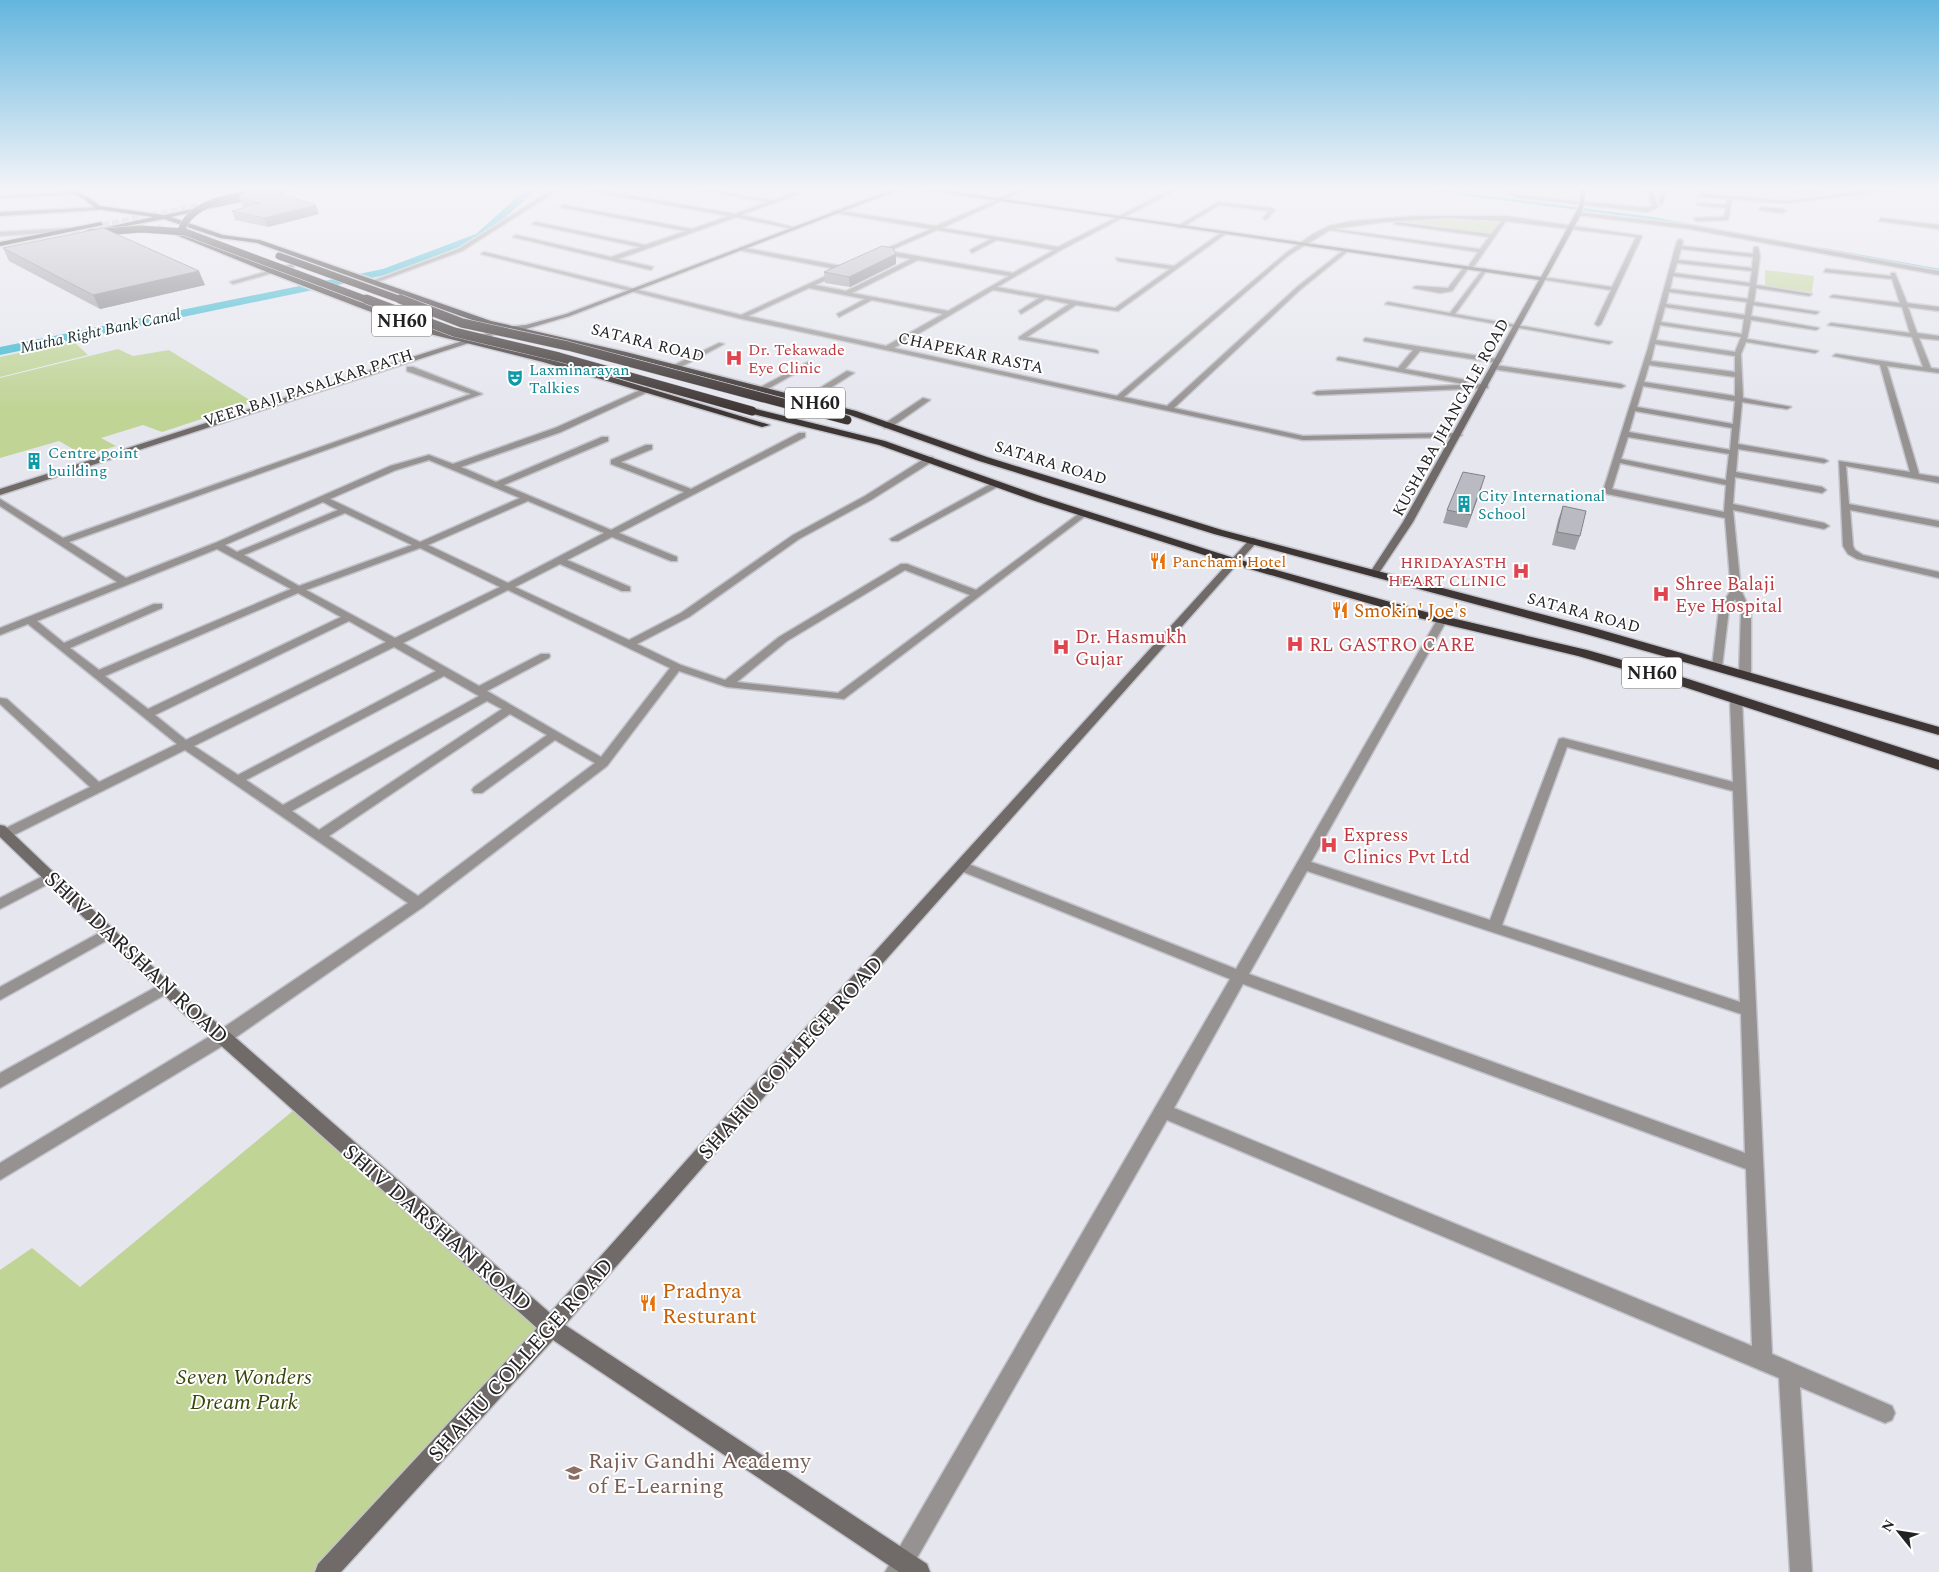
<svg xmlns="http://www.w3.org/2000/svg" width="1939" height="1572" font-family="Spectral,serif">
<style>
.green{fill:#c0d496}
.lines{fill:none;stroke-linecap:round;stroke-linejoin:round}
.stream{stroke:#3cb8cf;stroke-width:2.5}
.canal{fill:#3cb8cf;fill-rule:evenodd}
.highway-tunnel{stroke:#bfbfc7;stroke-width:7;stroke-dasharray:7 3;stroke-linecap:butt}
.street-casing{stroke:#c3c3cb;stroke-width:3}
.secondary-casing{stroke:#c3c3cb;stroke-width:3}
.highway-casing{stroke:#c3c3cb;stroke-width:3}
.street{fill:#969291;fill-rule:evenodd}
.secondary{fill:#706a69;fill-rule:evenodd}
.highway{fill:#3e3635;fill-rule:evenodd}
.highway-bridge-far1-casing{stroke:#c3c3cb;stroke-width:8;stroke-linecap:butt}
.highway-bridge-casing{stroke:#c3c3cb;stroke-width:10;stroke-linecap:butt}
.highway-bridge-far1{stroke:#3e3635;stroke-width:7}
.highway-bridge{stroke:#3e3635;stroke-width:9}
.wall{fill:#a0a0a7}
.shaded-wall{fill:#828288}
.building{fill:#babac2;stroke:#828288}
.labels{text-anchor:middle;stroke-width:4;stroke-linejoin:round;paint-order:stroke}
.far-water-label{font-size:16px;font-style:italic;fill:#1b3034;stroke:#fff}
.far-street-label{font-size:16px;fill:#222225;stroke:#fff}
.far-health-label{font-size:16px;fill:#be3a42;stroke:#fff;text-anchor:start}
.far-culture-label{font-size:16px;fill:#0d838f;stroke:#fff;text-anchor:start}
.far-food-label{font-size:16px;fill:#c56008;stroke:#fff;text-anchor:start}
.shield{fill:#fff;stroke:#646466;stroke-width:1}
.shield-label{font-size:18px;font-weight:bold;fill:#222225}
.health-label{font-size:19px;fill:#be3a42;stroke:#fff;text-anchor:start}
.food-label{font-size:19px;fill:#c56008;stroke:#fff;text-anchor:start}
.near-street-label{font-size:22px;fill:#222225;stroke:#fff}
.near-food-label{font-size:22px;fill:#c56008;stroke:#fff;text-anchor:start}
.near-park-label{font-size:22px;font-style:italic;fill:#374608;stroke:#fff}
.near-education-label{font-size:22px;fill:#785e54;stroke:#fff;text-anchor:start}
</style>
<rect width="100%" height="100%" fill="#e6e6ef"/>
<path class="green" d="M 1419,216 L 1501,218 L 1492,235 L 1384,222 Z
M 1765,270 L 1814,276 L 1812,292 L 1765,286 Z
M 73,341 L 88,355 L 0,377 L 0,357 Z
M 118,349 L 133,356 L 169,350 L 253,402 L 162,432 L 143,425 L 101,438 L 116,446 L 85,456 L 59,441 L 0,458 L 0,378 Z
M 300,1105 L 551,1327 L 323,1572 L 0,1572 L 0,1270 L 32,1248 L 80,1287 Z"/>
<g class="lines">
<path class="stream" d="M 1433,190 L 1651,218 L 1743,235
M 1822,249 L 1939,270"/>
<path class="canal" d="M 525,190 L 536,190 L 482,238 L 390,274 L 0,355 L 0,347 L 383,269 L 476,234 Z"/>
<path class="highway-tunnel" d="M 73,232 L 198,206"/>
<g class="street-casing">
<path id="street" d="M 552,190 L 558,190 L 462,251 L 377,282 L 372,281 L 458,249 Z
M 586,190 L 598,190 L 735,214 L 768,202 L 701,190 C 725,190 748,199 772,200 C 781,200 790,191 798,194 L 741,215 L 793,227 L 793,229 L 736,217 L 618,259 L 653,267 L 651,270 L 513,237 L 516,235 L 611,257 L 640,247 L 532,224 L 535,222 L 645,245 L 686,231 L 560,207 L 563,205 L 692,229 L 729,216 Z
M 1019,190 L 1025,190 L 942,228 L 1058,247 L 1170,190 L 1176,190 L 1061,250 L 997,287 L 1115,308 L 1170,269 L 1118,261 L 1116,258 L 1174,266 L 1222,232 L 1227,233 L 1118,311 L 1076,305 L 1027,337 L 1096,350 L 1098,351 L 1098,353 L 1019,339 L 1019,337 L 1069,304 L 1046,299 L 1021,314 L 1019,311 L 1039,298 L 993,290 L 894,348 L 1117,396 L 1286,253 L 1313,234 L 1329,226 L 1353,221 L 1416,216 L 1505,216 L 1642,236 L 1601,324 L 1598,326 L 1595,324 L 1611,290 L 1539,279 L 1542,277 L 1612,287 L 1636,237 L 1506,221 L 1472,269 L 1468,269 L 1452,291 L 1440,293 L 1413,288 L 1416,286 L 1448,288 L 1464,267 L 1468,267 L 1478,252 L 1330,230 L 1289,255 L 1124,397 L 1167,406 L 1297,287 L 1345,249 L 1347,252 L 1301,289 L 1174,408 L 1303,436 L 1458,433 L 1462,435 L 1458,437 L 1303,440 L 742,319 L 481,254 L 484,252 L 741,315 L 839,270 L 841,273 L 815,285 L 846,291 L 911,259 L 883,254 L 876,257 L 874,254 L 931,229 L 836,213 L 834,210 L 936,226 ZM 1448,218 L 1501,221 L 1491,234 L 1397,222 L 1394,224 L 1489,237 L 1480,249 L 1333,229 L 1383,222 ZM 937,230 L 991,239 L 970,250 L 972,253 L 997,240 L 1054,250 L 1013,273 L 889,251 ZM 918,260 L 1009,276 L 948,311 L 852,293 ZM 809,288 L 865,299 L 837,314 L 839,317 L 872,300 L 943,314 L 886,346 L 748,316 Z
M 1466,190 L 1470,190 L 1470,191 L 1468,192 Z
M 1511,190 L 1515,190 L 1515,195 L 1647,208 L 1652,206 L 1648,190 L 1652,190 L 1658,207 L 1648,212 L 1514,197 L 1510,195 Z
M 1662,190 L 1666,190 L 1663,203 L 1661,204 L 1659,203 Z
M 1701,190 L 1705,190 L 1705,194 L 1787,201 L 1876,190 L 1892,190 L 1787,203 L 1732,199 L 1728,220 L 1696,221 L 1694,218 L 1724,217 L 1726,208 L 1698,205 L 1696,203 L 1726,205 L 1727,199 L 1700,196 Z
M 1796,190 L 1823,193 L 1821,194 Z
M 75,192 L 77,194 L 0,198 L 0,196 Z
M 1218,202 L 1272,208 L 1275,210 L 1266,220 L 1263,218 L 1269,211 L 1219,205 L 1181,228 L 1176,227 Z
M 1761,207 L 1783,209 L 1786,211 L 1783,213 L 1759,210 Z
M 1578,212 L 1690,225 L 1939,271 L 1939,275 L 1690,229 L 1576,215 Z
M 1881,218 L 1939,225 L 1939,229 L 1879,221 Z
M 72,228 L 74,231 L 0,236 L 0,232 Z
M 1680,239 L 1683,241 L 1682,246 L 1753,254 L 1754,247 L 1758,247 L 1760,256 L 1756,285 L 1812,294 L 1809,296 L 1756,288 L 1754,302 L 1819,312 L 1816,314 L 1753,305 L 1751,316 L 1819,328 L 1816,330 L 1751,320 L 1747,339 L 1818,351 L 1815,353 L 1746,342 L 1741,354 L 1743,398 L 1791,407 L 1787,409 L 1742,402 L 1738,444 L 1824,459 L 1828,461 L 1824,463 L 1738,449 L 1736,472 L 1822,487 L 1826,490 L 1822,493 L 1735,477 L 1733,504 L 1824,523 L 1829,526 L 1824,529 L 1733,510 L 1741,590 L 1751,612 L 1751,675 L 1745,678 L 1739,675 L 1741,612 L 1735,599 L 1729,609 L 1722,667 L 1717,670 L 1712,667 L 1719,609 L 1731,590 L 1725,518 L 1607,494 L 1603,491 L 1648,348 L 1677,241 ZM 1681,249 L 1753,257 L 1752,268 L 1678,260 ZM 1677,263 L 1752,271 L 1750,283 L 1674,273 ZM 1673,276 L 1750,286 L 1748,299 L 1670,289 ZM 1669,292 L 1747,302 L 1745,315 L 1666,304 ZM 1665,307 L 1744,319 L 1742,334 L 1661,322 ZM 1660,325 L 1741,337 L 1735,352 L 1656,340 ZM 1655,344 L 1735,356 L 1735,372 L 1651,361 ZM 1649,365 L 1735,377 L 1735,396 L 1644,382 ZM 1643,386 L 1735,401 L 1733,424 L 1637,407 ZM 1635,411 L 1732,428 L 1730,450 L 1629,432 ZM 1628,437 L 1729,454 L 1726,480 L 1621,459 ZM 1620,463 L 1726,485 L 1724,512 L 1612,489 Z
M 740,247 L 846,267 L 849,269 L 846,271 L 738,250 Z
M 292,264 L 294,267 L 233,284 L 230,282 Z
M 1484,268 L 1487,270 L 1455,314 L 1612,342 L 1609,344 L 1385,304 L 1388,302 L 1450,313 Z
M 1826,269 L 1891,276 L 1891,273 L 1895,273 L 1907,303 L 1939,307 L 1939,311 L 1908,307 L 1917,333 L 1939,336 L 1939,340 L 1919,338 L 1931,368 L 1939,369 L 1939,373 L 1887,366 L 1919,474 L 1939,477 L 1939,483 L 1846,466 L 1849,504 L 1939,521 L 1939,527 L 1850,510 L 1853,546 L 1855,550 L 1863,555 L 1939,572 L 1939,578 L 1857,559 L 1848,554 L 1843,546 L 1839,461 L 1910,472 L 1880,365 L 1833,356 L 1836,354 L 1923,367 L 1912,337 L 1828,325 L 1831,323 L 1910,333 L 1902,307 L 1830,297 L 1833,295 L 1900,303 L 1892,279 L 1824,272 Z
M 1366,338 L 1498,359 L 1502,361 L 1498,363 L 1420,351 L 1405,369 L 1466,380 L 1467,382 L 1463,384 L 1337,360 L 1337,358 L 1339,357 L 1398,368 L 1413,350 L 1364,341 L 1364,339 Z
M 719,343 L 724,344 L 679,368 L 672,366 Z
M 808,362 L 812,364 L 810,365 L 764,391 L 757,389 Z
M 1495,365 L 1621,384 L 1625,386 L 1621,388 L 1492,369 L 1492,365 Z
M 407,367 L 413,367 L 482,394 L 69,542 L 126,578 L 215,543 L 390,466 L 429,455 L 453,464 L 555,428 L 647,387 L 651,389 L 650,391 L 561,432 L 461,467 L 496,482 L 602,437 L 608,437 L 608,441 L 504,485 L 611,530 L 684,492 L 611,464 L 611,460 L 646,445 L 652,445 L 652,449 L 621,462 L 691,489 L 799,433 L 805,433 L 805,437 L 619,533 L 677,557 L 677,561 L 671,561 L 612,537 L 567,560 L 630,587 L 630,591 L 622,591 L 560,564 L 515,587 L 629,640 L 681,613 L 793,535 L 865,496 L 927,457 L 933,457 L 933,461 L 871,500 L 799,539 L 689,617 L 637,644 L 681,665 L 725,680 L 779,637 L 901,564 L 907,564 L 976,590 L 1081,512 L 1088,514 L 844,699 L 727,687 L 679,671 L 607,766 L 423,907 L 229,1042 L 0,1180 L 0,1163 L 217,1032 L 408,903 L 185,750 L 10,837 L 0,837 L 0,831 L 90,787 L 0,704 L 0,698 L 7,699 L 99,782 L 177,744 L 28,624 L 0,635 L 0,628 L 117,582 L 0,506 L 0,499 L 63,538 L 471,394 L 407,371 ZM 429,460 L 520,498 L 420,542 L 330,499 L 396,470 ZM 528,501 L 604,533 L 508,583 L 428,545 ZM 323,502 L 338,510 L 237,552 L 225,545 ZM 345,513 L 412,545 L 299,586 L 244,555 ZM 420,548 L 500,587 L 395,638 L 306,590 ZM 217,549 L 291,589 L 99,670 L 70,648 L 162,608 L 162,604 L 154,604 L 64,643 L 37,621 ZM 905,570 L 970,595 L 838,693 L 737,682 L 787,641 ZM 508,590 L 670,668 L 601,757 L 487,691 L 549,658 L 550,656 L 549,654 L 541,654 L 479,686 L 403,643 ZM 298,593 L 341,617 L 148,709 L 105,676 ZM 349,621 L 386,642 L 186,740 L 155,715 ZM 394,647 L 436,671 L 238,775 L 194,746 ZM 444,676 L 479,696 L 283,805 L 246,780 ZM 487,701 L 502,709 L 319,830 L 292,811 ZM 510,714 L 547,735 L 474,787 L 472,790 L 474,793 L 482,793 L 555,740 L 595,763 L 418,896 L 329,836 Z
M 847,371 L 854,373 L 808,402 L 801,400 Z
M 1485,384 L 1488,384 L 1488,388 L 1317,395 L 1313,393 L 1317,391 Z
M 923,398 L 930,400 L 890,428 L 884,428 L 884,424 Z
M 996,481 L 1000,484 L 999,486 L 898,541 L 892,541 L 890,539 Z
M 1442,617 L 1447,620 L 1311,862 L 1490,920 L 1559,739 L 1563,738 L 1733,782 L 1730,700 L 1736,697 L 1742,700 L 1772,1354 L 1892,1406 L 1895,1413 L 1892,1420 L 1885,1423 L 1800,1387 L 1812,1572 L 1790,1572 L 1779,1378 L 1167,1120 L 909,1572 L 885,1572 L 1230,979 L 956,869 L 954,866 L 956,863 L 966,863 L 1236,969 L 1437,620 ZM 1567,747 L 1733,791 L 1740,1002 L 1502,925 ZM 1307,871 L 1741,1014 L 1745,1153 L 1249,974 ZM 1243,984 L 1746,1169 L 1752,1346 L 1174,1108 Z
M 51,872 L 56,874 L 58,877 L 56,880 L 0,909 L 0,898 Z
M 108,928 L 113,929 L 115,933 L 113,937 L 0,1000 L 0,987 Z
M 165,982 L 170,984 L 173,988 L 170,992 L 0,1088 L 0,1073 Z"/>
</g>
<g class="secondary-casing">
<path id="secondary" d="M 891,190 L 898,190 L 570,316 L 526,329 L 509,330 L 0,495 L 0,489 L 506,327 L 526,325 L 566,314 Z
M 927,190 L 940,190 L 1541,277 L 1575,214 L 1580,204 L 1581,190 L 1585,190 L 1584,204 L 1581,214 L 1413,522 L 1377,576 L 1374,577 L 1369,574 L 1403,522 L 1539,280 Z
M 100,207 L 98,210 L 0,216 L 0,212 Z
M 1253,538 L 1256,539 L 1256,543 L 763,1098 L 565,1325 L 927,1564 L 930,1572 L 899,1572 L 553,1340 L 341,1572 L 315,1572 L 318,1564 L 537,1328 L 217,1042 L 183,1013 L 0,837 L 0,825 L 5,826 L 193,1005 L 229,1032 L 550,1313 L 751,1088 L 1250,539 Z"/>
</g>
<g class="highway-casing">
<path id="highway" d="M 65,190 L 73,190 L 88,197 L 100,206 L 164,215 L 281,190 L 293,190 L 171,217 L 223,235 L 260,240 L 491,321 L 626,352 L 856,411 L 987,457 L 1222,530 L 1594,628 L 1939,727 L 1939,735 L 1586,634 L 1214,534 L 979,461 L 850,415 L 625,356 L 486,325 L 257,243 L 220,238 L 164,219 L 90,233 L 90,231 L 153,217 L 96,209 L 84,199 Z
M 101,222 L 103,225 L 0,246 L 0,242 Z
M 159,226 L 432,329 L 549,358 L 770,425 L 762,427 L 543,362 L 426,333 L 267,272 L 159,228 Z
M 752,408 L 885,441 L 1043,497 L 1237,559 L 1426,612 L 1587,650 L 1685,678 L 1939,760 L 1939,770 L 1675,684 L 1578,656 L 1419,618 L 1229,563 L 1035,501 L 879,445 L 749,413 L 749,409 Z"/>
</g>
<use href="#street" class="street"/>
<use href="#secondary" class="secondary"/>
<use href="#highway" class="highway"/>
<g class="highway-bridge-far1-casing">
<path id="highway-bridge-far1" d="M 185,232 L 182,228 C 195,198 243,196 271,190
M 90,233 L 141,229 L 185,232 L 370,301
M 279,256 L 404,301"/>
</g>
<g class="highway-bridge-casing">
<path id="highway-bridge" d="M 366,299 L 454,332 L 559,357 L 752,411
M 400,299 L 462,323 L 568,346 L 847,420"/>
</g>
<use href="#highway-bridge-far1" class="highway-bridge-far1"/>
<use href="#highway-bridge" class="highway-bridge"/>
</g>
<path class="wall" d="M 239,196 L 319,214 L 268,227 L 235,220 L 232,211 L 246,207 L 242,205 Z
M 3,248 L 205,285 L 100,309 L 9,261 Z
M 896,254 L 896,264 L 850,287 L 825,283 L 824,272 Z
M 1481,489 L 1467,528 L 1443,523 L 1447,510 Z
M 1563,506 L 1580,536 L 1575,550 L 1552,545 L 1558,520 Z"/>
<path class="shaded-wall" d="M 316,205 L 319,214 L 268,227 L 264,218 Z
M 896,254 L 896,264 L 850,287 L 849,277 Z
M 199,271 L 205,285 L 100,309 L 93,295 Z
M 1485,476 L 1481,489 L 1467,528 L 1471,515 Z"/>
<path class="building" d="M 260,190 L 268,190 L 316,205 L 264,218 L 232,211 L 259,203 L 239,196 L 240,195 Z
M 103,228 L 199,271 L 93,295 L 3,248 Z
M 882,246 L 893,248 L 896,254 L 849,277 L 824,272 Z
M 1463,472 L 1485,476 L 1471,515 L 1447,510 Z
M 1563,506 L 1586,511 L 1580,536 L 1557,532 Z"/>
<linearGradient id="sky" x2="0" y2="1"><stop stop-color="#63b6de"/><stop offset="0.46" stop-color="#f4f4f8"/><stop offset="1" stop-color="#f4f4f8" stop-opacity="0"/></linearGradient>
<rect width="1939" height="410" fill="url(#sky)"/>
<defs>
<g id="hospital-bare" transform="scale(1.35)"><path d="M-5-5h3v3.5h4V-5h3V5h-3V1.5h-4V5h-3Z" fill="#e0444e" stroke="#fff" stroke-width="2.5" paint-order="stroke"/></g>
<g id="theatre-bare" transform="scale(1.35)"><path d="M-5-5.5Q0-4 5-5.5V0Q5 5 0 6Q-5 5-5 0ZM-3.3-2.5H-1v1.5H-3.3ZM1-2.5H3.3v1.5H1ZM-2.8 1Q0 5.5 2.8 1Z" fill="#0f9aa8" stroke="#fff" stroke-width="2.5" paint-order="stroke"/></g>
<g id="building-bare" transform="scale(1.35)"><path d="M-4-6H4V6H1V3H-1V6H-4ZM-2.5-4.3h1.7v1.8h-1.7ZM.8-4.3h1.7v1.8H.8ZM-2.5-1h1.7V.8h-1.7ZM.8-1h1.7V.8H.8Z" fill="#0f9aa8" stroke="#fff" stroke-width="2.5" paint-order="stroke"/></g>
<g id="restaurant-bare" transform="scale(1.35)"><path d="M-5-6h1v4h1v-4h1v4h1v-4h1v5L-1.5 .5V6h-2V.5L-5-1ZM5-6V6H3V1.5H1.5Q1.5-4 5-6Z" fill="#e8710a" stroke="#fff" stroke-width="2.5" paint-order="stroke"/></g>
<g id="university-bare" transform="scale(1.35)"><path d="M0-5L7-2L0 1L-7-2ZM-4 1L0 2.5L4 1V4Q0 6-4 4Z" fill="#8d6e63" stroke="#fff" stroke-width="2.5" paint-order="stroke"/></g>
</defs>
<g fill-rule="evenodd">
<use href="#hospital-bare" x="734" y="358"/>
<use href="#theatre-bare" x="515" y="378"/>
<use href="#building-bare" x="34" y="461"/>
<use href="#building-bare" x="1464" y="504"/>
<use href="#restaurant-bare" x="1158" y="561"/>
<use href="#hospital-bare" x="1521" y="571"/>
<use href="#hospital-bare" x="1661" y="594"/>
<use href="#restaurant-bare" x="1340" y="610"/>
<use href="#hospital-bare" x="1295" y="644"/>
<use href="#hospital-bare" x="1061" y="647"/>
<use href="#hospital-bare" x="1329" y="845"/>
<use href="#restaurant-bare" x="648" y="1303"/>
<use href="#university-bare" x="574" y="1473"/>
</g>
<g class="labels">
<g class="far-water-label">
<text transform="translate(100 330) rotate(-12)" y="6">Mutha Right Bank Canal</text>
</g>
<g class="far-street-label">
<text transform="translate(648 342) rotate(14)" y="6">SATARA ROAD</text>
<text transform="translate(971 352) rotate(12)" y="6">CHAPEKAR RASTA</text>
<text transform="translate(308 387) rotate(-18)" y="6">VEER BAJI PASALKAR PATH</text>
<text transform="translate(1450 417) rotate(-61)" y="6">KUSHABA JHANGALE ROAD</text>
<text transform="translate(1051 462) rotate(17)" y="6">SATARA ROAD</text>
<text transform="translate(1584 612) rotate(15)" y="6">SATARA ROAD</text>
</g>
<g class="far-health-label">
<text x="748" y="355">Dr. Tekawade<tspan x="748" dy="18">Eye Clinic</tspan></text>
<text x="1507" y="568" text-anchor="end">HRIDAYASTH<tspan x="1507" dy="18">HEART CLINIC</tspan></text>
</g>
<g class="far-culture-label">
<text x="529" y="375">Laxminarayan<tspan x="529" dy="18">Talkies</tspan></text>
<text x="48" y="458">Centre point<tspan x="48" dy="18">building</tspan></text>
<text x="1478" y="501">City International<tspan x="1478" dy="18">School</tspan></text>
</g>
<g class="far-food-label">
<text x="1172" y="567">Panchami Hotel</text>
</g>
<g class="shield">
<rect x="372" y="305.5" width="60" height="31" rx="4"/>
<rect x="785" y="387.5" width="60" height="31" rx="4"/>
<rect x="1622" y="657.5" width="60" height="31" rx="4"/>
</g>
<g class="shield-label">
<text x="402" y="327">NH60</text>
<text x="815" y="409">NH60</text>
<text x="1652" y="679">NH60</text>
</g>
<g class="health-label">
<text x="1675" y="590">Shree Balaji<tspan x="1675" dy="22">Eye Hospital</tspan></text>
<text x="1075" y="643">Dr. Hasmukh<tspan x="1075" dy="22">Gujar</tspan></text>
<text x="1309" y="651">RL GASTRO CARE</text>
<text x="1343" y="841">Express<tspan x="1343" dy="22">Clinics Pvt Ltd</tspan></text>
</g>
<g class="food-label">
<text x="1354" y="617">Smokin' Joe's</text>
</g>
<g class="near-street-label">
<text transform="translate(137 957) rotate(43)" y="8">SHIV DARSHAN ROAD</text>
<text transform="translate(790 1057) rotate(-48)" y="8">SHAHU COLLEGE ROAD</text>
<text transform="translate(438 1227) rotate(41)" y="8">SHIV DARSHAN ROAD</text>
<text transform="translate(520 1359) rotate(-48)" y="8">SHAHU COLLEGE ROAD</text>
</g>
<g class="near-food-label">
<text x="662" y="1298">Pradnya<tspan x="662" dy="25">Resturant</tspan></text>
</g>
<g class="near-park-label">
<text x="244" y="1384">Seven Wonders<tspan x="244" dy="25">Dream Park</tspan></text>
</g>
<g class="near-education-label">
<text x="588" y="1468">Rajiv Gandhi Academy<tspan x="588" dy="25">of E-Learning</tspan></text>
</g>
</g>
<g transform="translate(1899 1532) rotate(300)" stroke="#ffffff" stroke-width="4" paint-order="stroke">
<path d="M0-4L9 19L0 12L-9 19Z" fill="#222225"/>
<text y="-8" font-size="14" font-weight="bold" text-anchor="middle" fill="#222225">N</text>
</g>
</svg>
